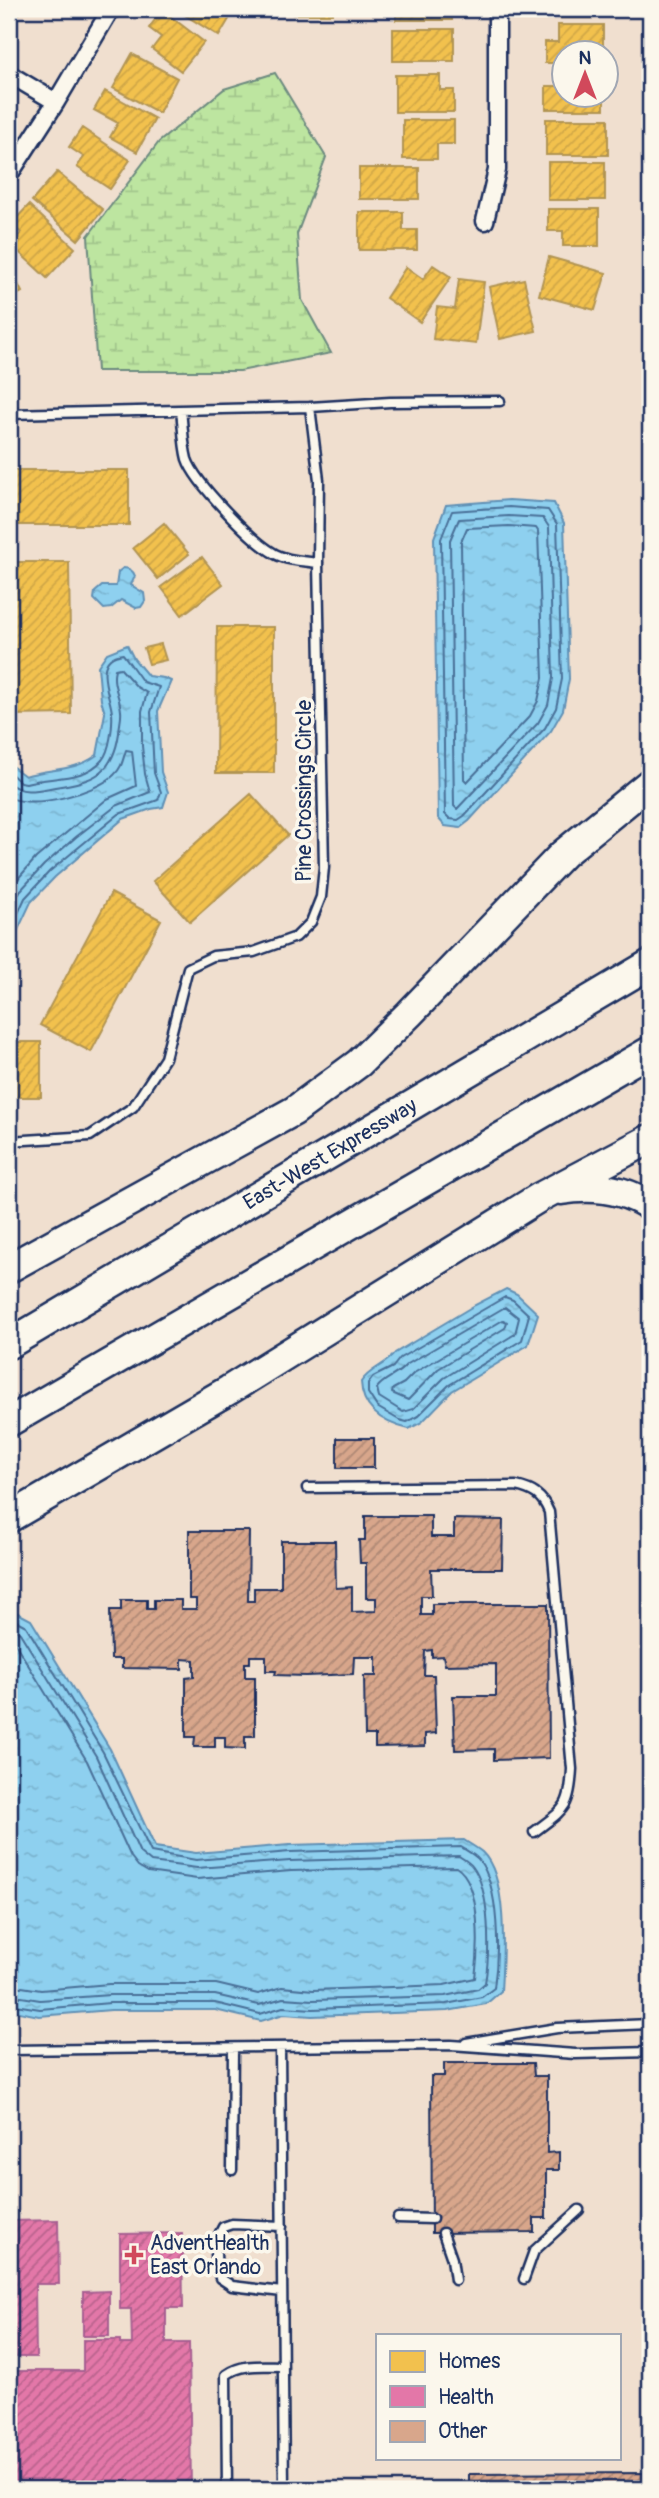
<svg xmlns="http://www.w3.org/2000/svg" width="659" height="2498" font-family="Pangolin,sans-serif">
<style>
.wetland{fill:url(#wetland-marsh);stroke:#6c8a7f;stroke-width:2}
.water{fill:url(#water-ripples);stroke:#6090b5;stroke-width:2}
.homes{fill:url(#homes-hatch);stroke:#b29553;stroke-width:2}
.health{fill:url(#health-hatch);stroke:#a76192;stroke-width:2}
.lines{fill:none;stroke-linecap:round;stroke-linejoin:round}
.shore{stroke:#496f98;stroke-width:2}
.building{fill:url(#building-hatch);stroke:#1b2f5e;stroke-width:2}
.service-casing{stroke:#1b2f5e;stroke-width:13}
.minor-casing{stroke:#1b2f5e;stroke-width:21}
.motorway-casing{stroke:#1b2f5e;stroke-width:33}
.service{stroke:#fbf7ec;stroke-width:8}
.minor{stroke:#fbf7ec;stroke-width:16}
.motorway{stroke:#fbf7ec;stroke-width:28}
.poi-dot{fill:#d1495b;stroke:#fbf7ec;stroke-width:2.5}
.labels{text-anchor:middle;stroke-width:7;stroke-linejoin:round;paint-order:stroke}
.street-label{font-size:21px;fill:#1b2f5e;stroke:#fbf7ec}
.poi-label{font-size:21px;fill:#1b2f5e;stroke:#fbf7ec;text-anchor:start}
</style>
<defs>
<pattern id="wetland-marsh" width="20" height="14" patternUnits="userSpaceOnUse" patternTransform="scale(1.75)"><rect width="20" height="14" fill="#bde5a0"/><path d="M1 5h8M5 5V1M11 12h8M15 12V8" fill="none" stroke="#a2c58c"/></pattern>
<pattern id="water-ripples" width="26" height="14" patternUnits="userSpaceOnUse" patternTransform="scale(1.75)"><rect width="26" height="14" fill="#8ed0ef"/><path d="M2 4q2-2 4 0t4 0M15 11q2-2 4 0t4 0" fill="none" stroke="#7ab3cf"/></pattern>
<pattern id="homes-hatch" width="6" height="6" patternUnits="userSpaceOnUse" patternTransform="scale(1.75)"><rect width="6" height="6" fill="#f2c14e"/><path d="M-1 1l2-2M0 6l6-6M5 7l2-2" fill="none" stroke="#cfa646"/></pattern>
<pattern id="health-hatch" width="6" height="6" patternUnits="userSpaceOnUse" patternTransform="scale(1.75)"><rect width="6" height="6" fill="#e377a8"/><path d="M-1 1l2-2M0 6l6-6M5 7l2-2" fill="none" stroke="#b7628c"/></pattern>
<pattern id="building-hatch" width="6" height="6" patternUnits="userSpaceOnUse" patternTransform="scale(1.75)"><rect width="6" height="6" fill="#d8a68b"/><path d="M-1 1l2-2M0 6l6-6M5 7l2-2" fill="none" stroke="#ae8875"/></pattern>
</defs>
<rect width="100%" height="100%" fill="#f0dfcf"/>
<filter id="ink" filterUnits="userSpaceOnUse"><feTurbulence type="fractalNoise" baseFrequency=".0143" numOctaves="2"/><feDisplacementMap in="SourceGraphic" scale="14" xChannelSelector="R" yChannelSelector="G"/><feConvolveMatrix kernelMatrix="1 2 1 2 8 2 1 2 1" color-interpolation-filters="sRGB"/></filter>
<g filter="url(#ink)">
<path class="wetland" d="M 275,73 L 326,157 L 297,234 L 302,300 L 331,353 L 240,371 L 97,371 L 88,236 L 159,142 L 224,89 Z"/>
<path class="water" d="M 509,500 L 554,503 L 564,523 L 569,679 L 563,710 L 551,731 L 469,821 L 460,828 L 445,826 L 438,818 L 434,538 L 446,505 Z
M 123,568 C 129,568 133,570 135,576 L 131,585 L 144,593 L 145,601 L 141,607 L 136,608 L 121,600 L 111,608 L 104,609 L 94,599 L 95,592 L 102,586 L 116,586 L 118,572 Z
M 127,645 L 134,659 L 148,676 L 164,678 L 171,681 L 158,711 L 161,772 L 168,792 L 163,807 L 151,809 L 123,819 L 55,877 L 31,902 L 9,949 L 9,764 L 25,776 C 50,768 74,772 97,755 L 105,713 L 101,700 L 98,666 L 107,653 Z
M 506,1289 L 517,1294 L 538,1314 L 528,1345 L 452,1391 L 422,1422 L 409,1429 C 383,1423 362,1410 361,1382 C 370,1368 385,1366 395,1353 L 475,1305 Z
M 9,1610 L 14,1611 L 31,1620 L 110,1749 L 155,1847 L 196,1853 L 289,1845 L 464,1840 C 470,1844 477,1848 482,1852 C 509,1878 503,1956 501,1991 L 486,2004 L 447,2011 L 312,2016 L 284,2014 L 261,2021 L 215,2010 L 111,2010 L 39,2016 L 9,2010 Z"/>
<path class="homes" d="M 9,9 L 21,9 L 16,19 L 9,15 Z
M 175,9 L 235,9 L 219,36 Z
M 294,9 L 333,9 L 333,14 L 294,14 Z
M 396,9 L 452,9 L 452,20 L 396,20 Z
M 559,9 L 594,9 L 594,18 L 559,18 Z
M 162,10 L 204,42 L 181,71 L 152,49 L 161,37 L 149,28 Z
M 558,25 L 603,25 L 603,52 L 564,52 L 564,63 L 545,63 L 545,42 L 558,42 Z
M 393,29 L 454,29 L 454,61 L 393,61 Z
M 132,54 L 177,78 L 159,113 L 113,88 Z
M 559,71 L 564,71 L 564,94 L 604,94 L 604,109 L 546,109 L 546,86 L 559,86 Z
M 395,75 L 440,75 L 440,90 L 454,90 L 454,112 L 395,112 Z
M 105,91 L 155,119 L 137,152 L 110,137 L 118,123 L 94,110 Z
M 546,119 L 608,119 L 608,155 L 546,155 Z
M 403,120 L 454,120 L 454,144 L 437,144 L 437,159 L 403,159 Z
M 82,128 L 130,160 L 110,189 L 77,167 L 84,157 L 69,147 Z
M 548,162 L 605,162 L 605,200 L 548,200 Z
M 359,168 L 419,168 L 419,199 L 359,199 Z
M 57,172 L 103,210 L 78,240 L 32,201 Z
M 29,205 L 75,248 L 47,278 L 10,244 L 21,233 L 11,224 Z
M 548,209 L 599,209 L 599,246 L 563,246 L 563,231 L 548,231 Z
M 359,212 L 403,212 L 403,230 L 417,230 L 417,250 L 359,250 Z
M 549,257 L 606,273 L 595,310 L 539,295 Z
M 433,265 L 451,277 L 420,322 L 386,298 L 406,267 L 423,279 Z
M 9,266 L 22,292 L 9,299 Z
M 459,279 L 484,282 L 476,344 L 433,339 L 437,307 L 455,309 Z
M 524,279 L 536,331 L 500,339 L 489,287 Z
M 9,470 L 129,470 L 129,525 L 9,525 Z
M 164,523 L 189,554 L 158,579 L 133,548 Z
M 202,557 L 223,584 L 182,615 L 161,587 Z
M 10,562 L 69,562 L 71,714 L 12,715 Z
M 217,627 L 274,627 L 274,773 L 216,773 Z
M 161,644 L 166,660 L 149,664 L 144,648 Z
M 251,794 L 288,835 L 190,922 L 153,881 Z
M 111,893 L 161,920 L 91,1052 L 40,1025 Z
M 9,1042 L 41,1042 L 41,1097 L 9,1097 Z"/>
<path class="health" d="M 58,2220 L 59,2284 L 35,2284 L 36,2357 L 9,2357 L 9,2221 Z
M 182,2233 L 183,2308 L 166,2308 L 166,2343 L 189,2343 L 191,2489 L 9,2489 L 9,2371 L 83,2371 L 83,2340 L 120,2340 L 120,2344 L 132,2344 L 131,2309 L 120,2309 L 120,2234 Z
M 109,2291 L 109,2336 L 83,2336 L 83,2292 Z"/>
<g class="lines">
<path class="shore" d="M 509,507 L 548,510 L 557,524 L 562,679 L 556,708 L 545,728 L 464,816 L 458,820 L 450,819 L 445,814 L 441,539 L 452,511 Z
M 509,516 L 543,518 L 549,527 L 553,678 L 548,705 L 538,723 L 457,809 L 454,806 L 450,540 L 459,519 Z
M 509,526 L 536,528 L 538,531 L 543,678 L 538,701 L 530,716 L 467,782 L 464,779 L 461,542 L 467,528 Z
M 9,772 L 20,782 L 26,783 C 49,776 84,782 102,760 C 110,751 113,725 112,713 C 111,696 90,658 123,654 L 143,682 L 159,687 L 151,712 L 154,773 L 161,792 L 158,800 L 119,814 L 50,871 L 25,898 L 9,933
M 9,783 C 23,795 38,790 55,787 C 93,781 113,775 119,733 C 119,726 122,718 121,711 C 120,696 111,684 115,669 L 120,668 L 137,687 L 147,693 L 142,711 L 142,746 L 145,774 L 150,792 L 116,806 L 76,837 L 44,865 L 20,891 L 9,913
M 9,797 C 31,810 96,793 114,775 C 122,768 123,759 126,750 L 132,751 L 136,786 L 107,799 L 36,858 L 9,889
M 505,1297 L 513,1300 L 529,1315 L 522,1340 L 449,1385 L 418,1416 L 407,1422 L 399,1420 L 377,1407 L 368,1393 L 368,1384 L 373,1377 L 393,1367 L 400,1358 Z
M 505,1307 L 519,1318 L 515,1334 L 444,1378 L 413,1409 L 403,1412 L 379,1397 L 377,1388 C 384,1378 397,1376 406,1365 Z
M 503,1320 L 507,1322 L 505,1328 L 438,1369 L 408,1400 L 392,1393 L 393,1389 L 404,1383 L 414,1373 Z
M 9,1617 L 26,1626 L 103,1752 L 151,1852 L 196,1860 L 290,1852 L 461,1847 C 467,1851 475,1855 479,1860 C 500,1888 499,1954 494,1988 L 482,1997 L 446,2004 L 313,2009 L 283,2007 L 260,2014 L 215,2003 L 110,2003 L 40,2009 L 9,2004
M 9,1626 L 20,1633 L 96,1756 L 140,1853 L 151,1862 L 197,1868 L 290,1861 L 459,1856 C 463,1859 469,1862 472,1866 C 491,1890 490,1954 485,1983 L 478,1989 L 445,1996 L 313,2000 L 283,1998 L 259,2005 L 215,1995 L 110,1995 L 40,2000 L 9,1995
M 9,1638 L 13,1640 L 87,1761 L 131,1857 L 138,1866 L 148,1872 L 197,1879 L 291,1871 L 456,1867 C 482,1883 479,1951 475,1978 L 444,1985 L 313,1990 L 282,1987 L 258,1994 L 216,1984 L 109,1984 L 41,1990 L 9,1985"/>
</g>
<path class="building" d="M 337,1438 L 374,1438 L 374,1468 L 337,1468 Z
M 365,1516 L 431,1516 L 431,1537 L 454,1537 L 454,1519 L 503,1520 L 502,1569 L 431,1569 L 432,1596 L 421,1596 L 421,1615 L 432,1615 L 432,1604 L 548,1604 L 549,1758 L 494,1760 L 494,1749 L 455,1750 L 453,1696 L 496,1696 L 496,1664 L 445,1665 L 443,1656 L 432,1657 L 432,1650 L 425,1651 L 424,1675 L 434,1675 L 436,1733 L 425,1734 L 425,1746 L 375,1747 L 375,1735 L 365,1735 L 364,1676 L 376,1676 L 376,1657 L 354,1657 L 353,1674 L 306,1676 L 275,1675 L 276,1671 L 266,1671 L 266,1656 L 250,1656 L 250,1663 L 245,1663 L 245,1677 L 255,1677 L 255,1736 L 245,1736 L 245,1749 L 225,1748 L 225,1737 L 215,1737 L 215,1747 L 194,1747 L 195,1737 L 186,1737 L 186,1678 L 194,1677 L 194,1660 L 182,1659 L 182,1669 L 122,1668 L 122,1659 L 111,1659 L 110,1610 L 121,1610 L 121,1600 L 147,1600 L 147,1609 L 154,1609 L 154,1600 L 181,1600 L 181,1609 L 196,1609 L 196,1599 L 189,1599 L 189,1531 L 249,1531 L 248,1601 L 254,1601 L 254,1588 L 281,1588 L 281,1541 L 335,1541 L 336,1588 L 352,1587 L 352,1612 L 376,1611 L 376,1598 L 366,1598 L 366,1563 L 360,1563 L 359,1540 L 365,1540 Z
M 444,2063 L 533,2063 L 534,2076 L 547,2076 L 547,2153 L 559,2152 L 559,2170 L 546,2170 L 546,2218 L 534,2218 L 534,2232 L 432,2233 L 431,2076 L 444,2076 Z
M 650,2473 L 650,2489 L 469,2489 L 469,2474 Z"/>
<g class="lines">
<g class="service-casing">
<path id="service" d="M 181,410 C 183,426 183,444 187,459 C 195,483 253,542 275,554 C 288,561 304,561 318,563
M 9,414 L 310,407 L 390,402 L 500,401
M 9,1141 L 90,1136 L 133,1107 L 165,1058 L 188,968 L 213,956 L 254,952 L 296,937 L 311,922 L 321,897 L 324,867 L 318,563 L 319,480 L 310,407
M 307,1488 L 516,1486 C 533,1490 542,1495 549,1512 L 572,1769 C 570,1809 564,1809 534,1832
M 466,2043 L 557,2028 L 650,2024
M 280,2047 L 284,2489
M 9,2050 L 451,2045 L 575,2054 L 650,2052
M 232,2170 L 233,2048
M 398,2218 L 432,2219
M 282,2226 L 232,2224 L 223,2227 C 213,2243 215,2261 220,2278 L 232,2286 L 282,2292
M 443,2233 L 452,2259 L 455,2280
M 524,2279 L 534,2251 L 579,2210
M 227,2489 L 226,2375 C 242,2363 263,2366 283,2366"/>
</g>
<g class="minor-casing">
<path id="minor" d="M 9,74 L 56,102
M 9,175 L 56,102 L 111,9
M 485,221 L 497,170 L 497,9"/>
</g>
<g class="motorway-casing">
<g id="motorway">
<path d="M 561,1190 C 592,1185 623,1188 650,1206"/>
<path d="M 9,1268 L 294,1111 L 359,1063 L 409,1014 L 563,854 L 650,783"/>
<path id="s1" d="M 9,1344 L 650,964"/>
<path d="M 9,1422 L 650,1051"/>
<path d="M 9,1518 L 229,1390 L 540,1197 L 650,1139"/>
</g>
</g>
<use href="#service" class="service"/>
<use href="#minor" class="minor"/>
<use href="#motorway" class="motorway"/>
</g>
</g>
<path class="poi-dot" d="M130.5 2244.5h7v7h7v7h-7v7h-7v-7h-7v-7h7z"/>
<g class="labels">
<g class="street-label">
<text transform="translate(304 791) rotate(-90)" y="7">Pine Crossings Circle</text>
<text dy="7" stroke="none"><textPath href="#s1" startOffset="373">East-West Expressway</textPath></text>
</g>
<g class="poi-label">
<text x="150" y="2250">AdventHealth<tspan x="150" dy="24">East Orlando</tspan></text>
</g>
</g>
<rect width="659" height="2498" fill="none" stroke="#fbf7ec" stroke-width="35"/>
<rect x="18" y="18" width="624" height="2463" fill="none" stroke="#1b2f5e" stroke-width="2.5" filter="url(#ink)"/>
<rect x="376" y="2334" width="245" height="126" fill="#fbf7ec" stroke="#a1a7b3" stroke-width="2"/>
<rect x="390" y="2351" width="35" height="21" fill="#f2c14e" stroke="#a1a7b3" stroke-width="2"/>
<text x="438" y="2368" font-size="21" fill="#1b2f5e">Homes</text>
<rect x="390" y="2386" width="35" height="21" fill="#e377a8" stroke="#a1a7b3" stroke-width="2"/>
<text x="438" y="2404" font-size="21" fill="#1b2f5e">Health</text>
<rect x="390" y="2421" width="35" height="21" fill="#d8a68b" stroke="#a1a7b3" stroke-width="2"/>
<text x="438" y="2438" font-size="21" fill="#1b2f5e">Other</text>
<g transform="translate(585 74)"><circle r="33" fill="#fbf7ec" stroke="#a1a7b3" stroke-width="2"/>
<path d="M0-5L12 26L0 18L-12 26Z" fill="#d1495b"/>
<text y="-10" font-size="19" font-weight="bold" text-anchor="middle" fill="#1b2f5e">N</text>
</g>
</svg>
